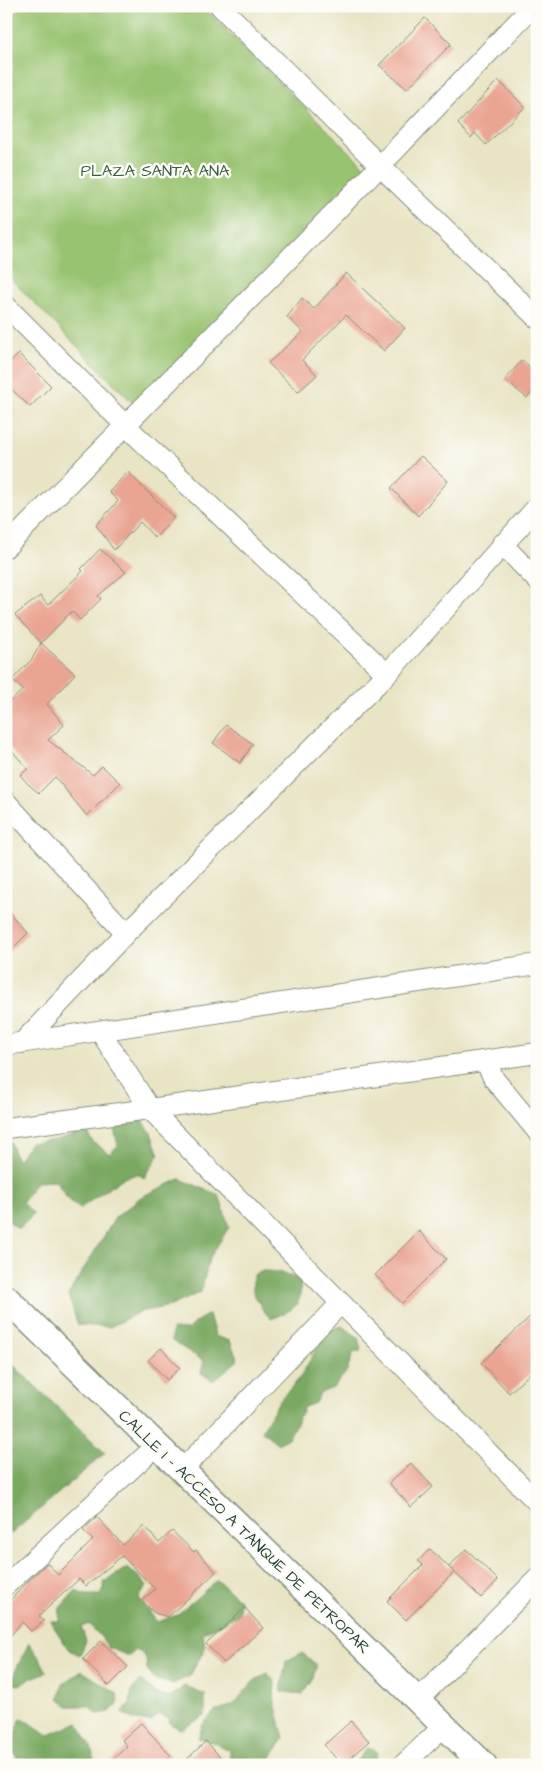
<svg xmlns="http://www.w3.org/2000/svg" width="543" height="1771" font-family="'Architects Daughter',sans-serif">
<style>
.green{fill:#98c370;stroke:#5c8052}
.forest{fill:#7aa962;stroke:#4c734b}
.building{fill:#eaa492}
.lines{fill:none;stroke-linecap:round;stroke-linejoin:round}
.minor-casing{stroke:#84907c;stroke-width:22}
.tertiary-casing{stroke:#84907c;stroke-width:28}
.minor{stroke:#fff;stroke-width:20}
.tertiary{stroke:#fff;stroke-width:25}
.labels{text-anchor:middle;stroke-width:5;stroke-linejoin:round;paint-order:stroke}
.park-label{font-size:16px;fill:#3d5e43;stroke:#fdfcf7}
.street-label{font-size:16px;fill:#1f3d34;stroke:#fdfcf7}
</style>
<rect width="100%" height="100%" fill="#fdfcf7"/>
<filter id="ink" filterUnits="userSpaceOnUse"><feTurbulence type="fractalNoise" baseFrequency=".02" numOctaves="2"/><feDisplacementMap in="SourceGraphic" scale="10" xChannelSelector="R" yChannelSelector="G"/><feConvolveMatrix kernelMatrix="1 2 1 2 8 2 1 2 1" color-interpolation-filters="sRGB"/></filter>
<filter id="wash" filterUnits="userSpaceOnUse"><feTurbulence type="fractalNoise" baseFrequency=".0096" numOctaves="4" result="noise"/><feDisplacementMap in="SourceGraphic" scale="20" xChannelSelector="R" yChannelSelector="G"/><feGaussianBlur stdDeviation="1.12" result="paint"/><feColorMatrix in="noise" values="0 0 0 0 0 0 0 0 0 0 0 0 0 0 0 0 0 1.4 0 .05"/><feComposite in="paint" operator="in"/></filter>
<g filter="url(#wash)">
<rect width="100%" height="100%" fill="#e9e4c4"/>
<path class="green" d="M 22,6 L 202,6 L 365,167 L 135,405 L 6,274 L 6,22 Z"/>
<path class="forest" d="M 123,1118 L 143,1121 L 151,1133 L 159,1155 L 144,1178 L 138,1174 L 123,1178 L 79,1209 L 66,1197 L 56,1181 L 36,1182 L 22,1203 L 34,1214 L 19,1229 L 6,1219 L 6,1142 L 10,1142 L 17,1161 L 30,1143 L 56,1140 L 86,1131 L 93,1142 L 110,1154 L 118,1145 L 114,1129 Z
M 180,1179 L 219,1195 L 229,1227 L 209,1259 L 201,1292 L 171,1306 L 139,1312 L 110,1327 L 78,1325 L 68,1295 L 115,1218 L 141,1197 Z
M 263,1271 L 282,1272 L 300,1280 C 303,1307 294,1309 271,1319 L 263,1310 L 253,1292 L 253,1275 Z
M 209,1314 L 215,1336 L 230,1341 L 238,1360 L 213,1381 L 201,1373 L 204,1361 L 172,1341 L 172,1329 L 187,1330 L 195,1322 Z
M 342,1326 L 358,1337 L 361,1351 L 353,1353 L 347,1371 L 333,1388 L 320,1393 L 315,1403 L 304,1407 L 289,1437 L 278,1444 L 262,1431 L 279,1401 L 299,1379 L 317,1348 L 324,1331 Z
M 6,1358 L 105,1453 L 11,1534 L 6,1530 Z
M 128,1567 L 147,1585 L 139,1598 L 157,1622 L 177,1615 L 217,1580 L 240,1600 L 239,1614 L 203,1633 L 205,1648 L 190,1676 L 172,1684 L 156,1680 L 147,1669 L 146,1658 L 137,1649 L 129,1656 L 109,1648 L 101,1637 L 89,1624 L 81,1627 L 86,1641 L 80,1655 L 69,1650 L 50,1621 L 59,1621 L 60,1608 L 75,1591 L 86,1595 L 102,1595 L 104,1582 Z
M 29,1643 L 40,1659 L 47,1672 L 29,1679 L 21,1685 L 9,1684 Z
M 302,1653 L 317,1665 L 312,1680 L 302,1695 L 281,1691 L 286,1661 Z
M 82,1671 L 117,1693 L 118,1703 L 110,1712 L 97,1714 L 89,1706 L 68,1706 L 59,1698 L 63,1684 Z
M 267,1673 L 275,1682 L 274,1699 L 284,1739 L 270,1758 L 282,1765 L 230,1765 L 230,1750 C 218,1746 211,1740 198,1738 L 203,1724 L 214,1712 L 233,1705 L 253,1682 Z
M 141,1680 L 156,1694 L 170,1698 L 184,1686 L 205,1695 L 205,1716 L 181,1729 L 170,1724 L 169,1718 L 158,1714 L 152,1722 L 135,1720 L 122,1713 L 130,1703 L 132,1690 Z
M 21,1718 L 49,1735 L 78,1723 L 91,1747 L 95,1762 L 93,1765 L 21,1765 L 10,1746 Z
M 367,1748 L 377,1751 L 375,1763 L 353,1765 Z"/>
<g id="blocks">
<path class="building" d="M 425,18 L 451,44 L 407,89 L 379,65 Z
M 498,80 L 525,107 L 486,145 L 475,133 L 471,138 L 458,124 Z
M 346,273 L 405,328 L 384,351 L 346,315 L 302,360 L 317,375 L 298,392 L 268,363 L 303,332 L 287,317 L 302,298 L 314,309 Z
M 19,354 L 51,386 L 30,407 L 6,384 L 6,366 Z
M 522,360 L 537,373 L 537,388 L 527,398 L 505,380 Z
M 421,456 L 448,481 L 418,516 L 391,488 Z
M 128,472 L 174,518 L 155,538 L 140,522 L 114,550 L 96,525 L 118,501 L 109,492 Z
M 100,549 L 126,572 L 98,596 L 101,599 L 80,620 L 72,611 L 41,643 L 15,615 L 40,596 L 48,605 L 83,571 L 81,569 Z
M 41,643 L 75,674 L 47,704 L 64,725 L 48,740 L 93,775 L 102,766 L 120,783 L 87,816 L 55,777 L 39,793 L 29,785 L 20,775 L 28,769 L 6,744 L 6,705 L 23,690 L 12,680 L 32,659 Z
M 226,725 L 253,744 L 240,763 L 213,743 Z
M 6,908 L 28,933 L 6,955 Z
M 419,1231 L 446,1259 L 402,1303 L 375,1275 Z
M 537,1310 L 537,1367 L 509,1393 L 481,1363 Z
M 161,1348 L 180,1368 L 167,1380 L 148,1360 Z
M 411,1463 L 433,1487 L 411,1507 L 389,1483 Z
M 97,1517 L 123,1545 L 144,1526 L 159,1543 L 172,1531 L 194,1552 L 196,1550 L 216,1572 L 168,1617 L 154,1613 L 142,1601 L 155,1589 L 122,1556 L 86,1586 L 79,1579 L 39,1616 L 44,1621 L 31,1631 L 22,1622 L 6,1641 L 6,1605 L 26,1583 L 47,1563 L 58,1575 L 93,1540 L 83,1530 Z
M 430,1549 L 454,1572 L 406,1620 L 387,1601 L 423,1565 L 418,1561 Z
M 466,1549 L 498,1580 L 481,1598 L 449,1567 Z
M 245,1608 L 263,1628 L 224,1663 L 206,1644 Z
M 101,1641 L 128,1667 L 109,1686 L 83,1659 Z
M 351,1721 L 369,1741 L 342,1765 L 324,1745 Z
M 141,1723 L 171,1756 L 163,1765 L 107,1765 L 127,1746 L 122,1740 Z
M 206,1741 L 227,1765 L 181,1765 Z"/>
</g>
</g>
<g filter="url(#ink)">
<use href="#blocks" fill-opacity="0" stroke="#84907c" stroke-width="1"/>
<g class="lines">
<g class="minor-casing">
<path id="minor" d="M 220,6 L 380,166 L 537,318
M 6,306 L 126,426 L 387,674
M 502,544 L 537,580
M 6,547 L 380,166 L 533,6
M 6,802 L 126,933
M 100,1031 L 150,1109 L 537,1502
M 22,1043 L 126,933 L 387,674 L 537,507
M 6,1045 L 537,964
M 485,1061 L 494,1079 L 537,1131
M 6,1128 L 150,1109 L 537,1053
M 182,1470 L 340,1304
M 6,1585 L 156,1446
M 418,1700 L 537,1579
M 403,1765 L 444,1726"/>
</g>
<g class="tertiary-casing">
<path id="tertiary" d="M 6,1298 L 484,1765"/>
</g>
<use href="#minor" class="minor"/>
<use href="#tertiary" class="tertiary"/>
</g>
</g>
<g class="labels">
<g class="park-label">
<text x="155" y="176">PLAZA SANTA ANA</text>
</g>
<g class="street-label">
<text transform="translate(245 1531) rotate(44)" y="6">CALLE 1 - ACCESO A TANQUE DE PETROPAR</text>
</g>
</g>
<rect width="543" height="1771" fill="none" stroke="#fdfcf7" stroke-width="25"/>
</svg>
